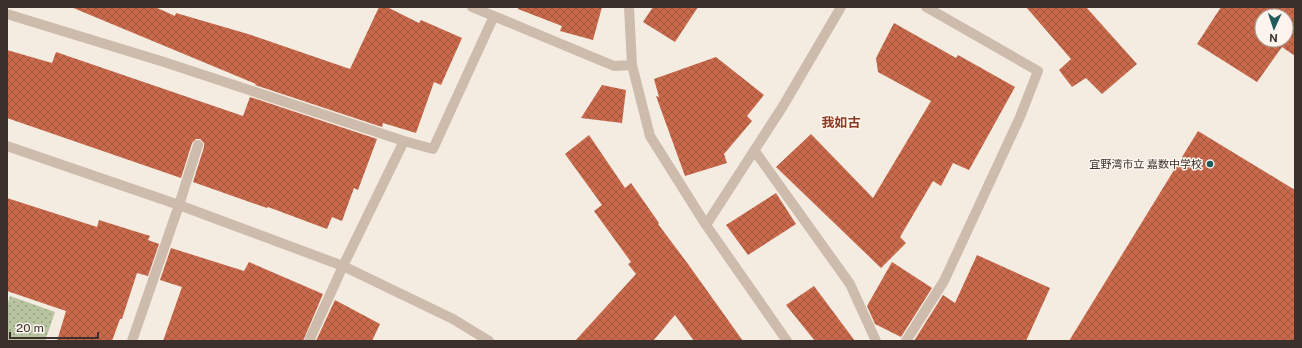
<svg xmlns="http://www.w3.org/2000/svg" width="1302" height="348" font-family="'Public Sans','Noto Sans JP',sans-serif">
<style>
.park{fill:url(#park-dots)}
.building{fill:url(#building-cross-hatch);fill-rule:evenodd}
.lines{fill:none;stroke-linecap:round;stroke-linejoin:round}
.minor{stroke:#cdbbac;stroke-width:10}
.poi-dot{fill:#1f5a5e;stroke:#fbf5ee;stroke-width:1.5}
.labels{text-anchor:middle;stroke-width:3;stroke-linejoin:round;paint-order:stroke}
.poi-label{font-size:11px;fill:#3b302b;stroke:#fbf5ee;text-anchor:end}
.quarter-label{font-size:13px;font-weight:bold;fill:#8c3b22;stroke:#fbf5ee}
</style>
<defs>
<pattern id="park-dots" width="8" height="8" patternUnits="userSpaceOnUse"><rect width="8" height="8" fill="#b8c4a0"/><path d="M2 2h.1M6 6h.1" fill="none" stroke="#97a083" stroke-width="1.8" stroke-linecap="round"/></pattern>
<pattern id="building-cross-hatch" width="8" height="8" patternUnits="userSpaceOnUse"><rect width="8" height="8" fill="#c8694b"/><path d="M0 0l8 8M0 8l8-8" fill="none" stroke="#a4573f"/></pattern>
</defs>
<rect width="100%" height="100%" fill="#f4ebe1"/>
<path class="park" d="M 10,296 L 55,312 L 45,341 L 7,341 L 7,306 Z"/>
<path class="building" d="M 71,7 L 155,7 L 175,16 L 176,13 L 248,34 L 350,69 L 379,7 L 387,7 L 419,23 L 421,20 L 462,38 L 441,85 L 434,82 L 416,133 L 383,123 L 382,127 L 255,85 L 256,84 Z
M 518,7 L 602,7 L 593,40 L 560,31 L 562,26 L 518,9 Z
M 653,7 L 698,7 L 675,42 L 643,22 Z
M 1026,7 L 1086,7 L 1137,64 L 1102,94 L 1086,78 L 1072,87 L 1059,70 L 1071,59 Z
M 1221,7 L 1295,7 L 1295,56 L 1282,47 L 1257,82 L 1197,44 ZM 1262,16 L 1286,16 L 1286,40 L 1262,40 Z
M 894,23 L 956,58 L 958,55 L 1015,87 L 969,170 L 953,163 L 941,186 L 933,181 L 900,237 L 906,243 L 881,268 L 776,167 L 811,134 L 873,198 L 931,101 L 878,72 L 876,58 Z
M 7,50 L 52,63 L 56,52 L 243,116 L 250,97 L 377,139 L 358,190 L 354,188 L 342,221 L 332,217 L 327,229 L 268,207 L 267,208 L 193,182 L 204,147 L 204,143 L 200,139 L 196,139 L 192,143 L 181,178 L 7,118 Z
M 716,57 L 764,95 L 747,116 L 752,121 L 724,154 L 727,163 L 685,176 L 656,96 L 659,97 L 654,79 Z
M 602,85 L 626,90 L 622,123 L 581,118 Z
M 1198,131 L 1295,190 L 1295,341 L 1069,341 Z
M 589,135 L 625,188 L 631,183 L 659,223 L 658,224 L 688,264 L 743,341 L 694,341 L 675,315 L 653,341 L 575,341 L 636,274 L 628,264 L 631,262 L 594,211 L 602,205 L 565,154 Z
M 776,193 L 796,224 L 748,255 L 726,225 Z
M 7,198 L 97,227 L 99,220 L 150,236 L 148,240 L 159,244 L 148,276 L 137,273 L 122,319 L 120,319 L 112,341 L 57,341 L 66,311 L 7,291 Z
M 171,248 L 244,271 L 249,262 L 323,294 L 303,341 L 163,341 L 182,287 L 160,280 Z
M 977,255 L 1050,288 L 1026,341 L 914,341 L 943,295 L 955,303 Z
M 892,262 L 932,288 L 901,337 L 875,324 L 867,306 Z
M 814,286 L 855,341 L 815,341 L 786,305 Z
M 335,300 L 380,324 L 372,341 L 316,341 Z"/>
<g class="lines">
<path class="minor" d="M 472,7 L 614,66 L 632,65
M 629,7 L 632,65 L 650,136 L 706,225 L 787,341
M 7,14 L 164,62 L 404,141 L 343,266 L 309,341
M 404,141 L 433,149 L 494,16
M 7,146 L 179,205 L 343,266 L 453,319 L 489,341
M 754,150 L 850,284 L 876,341
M 706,225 L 783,106 L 841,7
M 132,341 L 179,205 L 198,145
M 906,341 L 944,281 L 1020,117 L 1038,71 L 926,7"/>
</g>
<circle class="poi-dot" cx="1210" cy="164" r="4"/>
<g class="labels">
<g class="poi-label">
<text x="1202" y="168">宜野湾市立 嘉数中学校</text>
</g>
<g class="quarter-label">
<text x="841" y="127">我如古</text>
</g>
</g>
<rect width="1302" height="348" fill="none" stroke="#3b302b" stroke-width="16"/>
<g transform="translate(1274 28) rotate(183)"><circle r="19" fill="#fbf5ee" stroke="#aea6a0"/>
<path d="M0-3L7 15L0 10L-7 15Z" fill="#1f5a5e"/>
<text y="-6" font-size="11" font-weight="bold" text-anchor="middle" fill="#3b302b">N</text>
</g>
<path d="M10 332v6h88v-6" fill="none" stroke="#3b302b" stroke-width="2"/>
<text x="16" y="332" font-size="12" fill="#3b302b" stroke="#fbf5ee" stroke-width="3" paint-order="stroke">20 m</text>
</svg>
